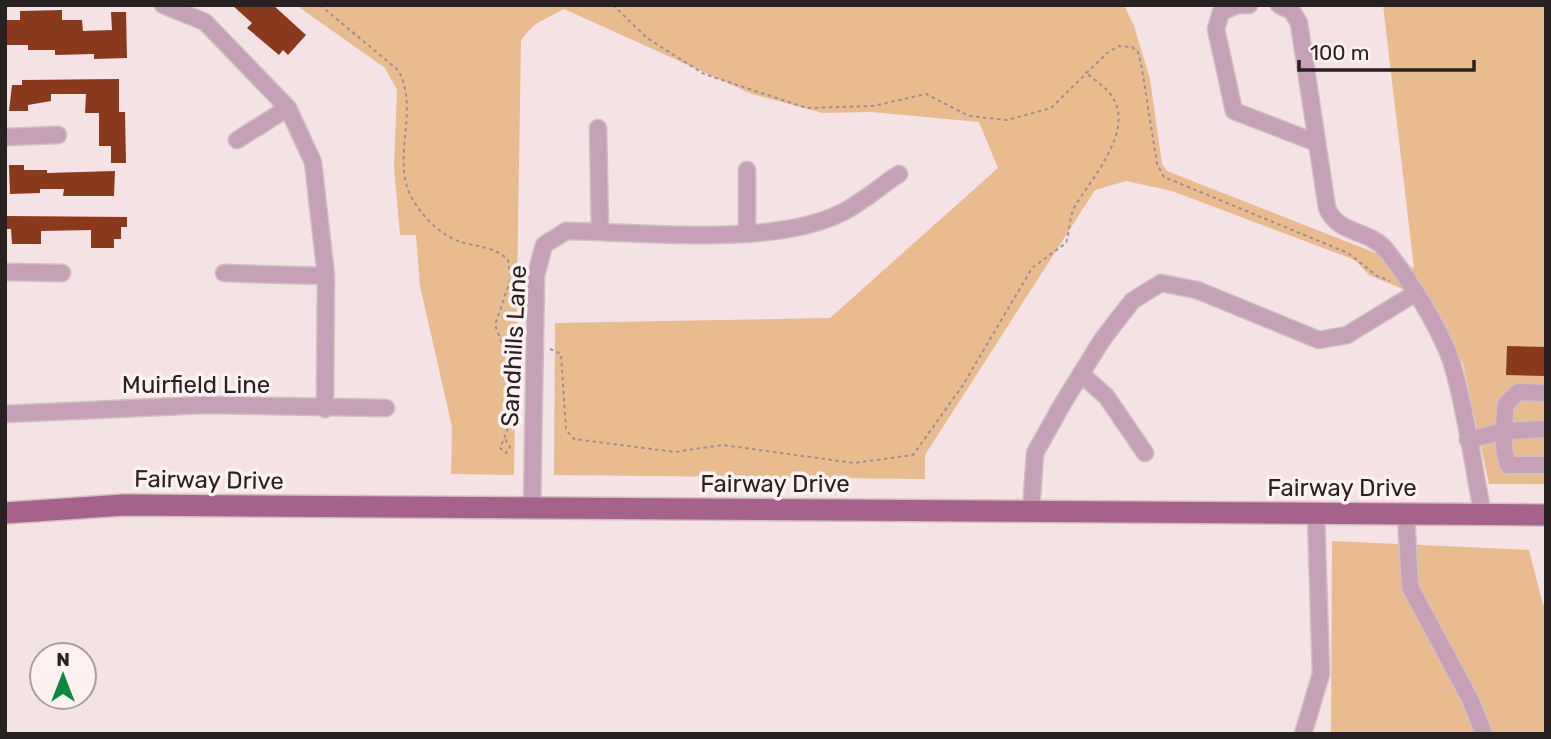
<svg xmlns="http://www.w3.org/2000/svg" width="1551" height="739" font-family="Rubik,sans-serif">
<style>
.green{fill:#e8bc8e}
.building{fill:#89391c}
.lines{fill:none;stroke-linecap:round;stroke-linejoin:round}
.minor-casing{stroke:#d0bfc1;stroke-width:19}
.major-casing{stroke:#d0bfc1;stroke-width:24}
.path{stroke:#9d8f91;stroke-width:2;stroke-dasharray:3.5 3.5;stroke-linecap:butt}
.minor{stroke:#c6a0b6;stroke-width:16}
.major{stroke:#a5638b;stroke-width:21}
.labels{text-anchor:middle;stroke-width:7;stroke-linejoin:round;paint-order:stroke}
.street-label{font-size:24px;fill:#282122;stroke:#fdf1f2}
</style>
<rect width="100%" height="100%" fill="#f5e2e4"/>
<path class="green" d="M 296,5 L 1124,5 L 1134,26 L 1150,79 L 1162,164 L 1167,171 L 1414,268 L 1383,5 L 1546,5 L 1546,484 L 1489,484 L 1463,364 L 1429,300 L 1369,275 L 1355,260 L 1172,191 L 1126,181 L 1095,190 L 925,455 L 925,479 L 554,475 L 555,323 L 830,318 L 998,168 L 979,122 L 871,112 L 823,113 L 752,94 L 564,9 L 534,25 L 521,40 L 514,475 L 451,474 L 452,427 L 420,286 L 416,235 L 400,235 L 394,167 L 397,90 L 385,68 Z
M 1332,541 L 1529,550 L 1543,605 L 1546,606 L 1546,734 L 1331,734 Z"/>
<path class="building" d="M 232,5 L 273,5 L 306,35 L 288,55 L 283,50 L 279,55 L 247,28 L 252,23 Z
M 62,10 L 62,20 L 82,20 L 83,31 L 112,30 L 111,12 L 126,12 L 127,58 L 94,59 L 94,54 L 55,55 L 55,50 L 28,50 L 28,45 L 5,45 L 5,20 L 20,20 L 20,11 Z
M 119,79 L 119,112 L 125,112 L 126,163 L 111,163 L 111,146 L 99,146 L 99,113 L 85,113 L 86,94 L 51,94 L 51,101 L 28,105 L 28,111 L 9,111 L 12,85 L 22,85 L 22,80 Z
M 9,165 L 24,165 L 24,170 L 47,170 L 47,173 L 115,171 L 114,196 L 63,196 L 64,189 L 40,189 L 40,193 L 10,194 Z
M 6,216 L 127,217 L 127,227 L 121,227 L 121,239 L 114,239 L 114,248 L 91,248 L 91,230 L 41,231 L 41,244 L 12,244 L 11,229 L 6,229 Z
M 1507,346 L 1546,347 L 1546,376 L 1506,375 Z"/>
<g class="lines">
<g class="minor-casing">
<path id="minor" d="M 163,5 L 205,22 L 288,108 L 313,162 L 326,276 L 325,409
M 1249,5 L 1237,5 L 1221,12 L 1216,29 L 1234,111 L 1317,143
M 1279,5 L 1292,11 L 1299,23 L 1327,208 C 1338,235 1369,229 1386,250 C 1409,279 1443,332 1453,367 C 1467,415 1473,466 1483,515
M 598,128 L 600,232
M 5,137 L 58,135
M 237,140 L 288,108
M 747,170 L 747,233
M 5,272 L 62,273
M 224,273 L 326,276
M 1081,374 L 1106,396 L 1145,453
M 1546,393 L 1518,392 L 1506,404 C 1504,425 1501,446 1508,465 L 1546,465
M 5,414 L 204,405 L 386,408
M 1468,440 L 1504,431 L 1546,429
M 532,509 L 536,275 L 544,245 L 566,231 C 643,232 773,247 841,213 C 862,203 880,186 899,174
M 1031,512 L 1035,453 L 1063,403 L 1102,340 L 1132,301 L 1161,283 L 1197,290 L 1319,340 L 1347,335 L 1414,294
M 1406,515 L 1410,587 L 1471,701 L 1484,734
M 1303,734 L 1321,674 L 1316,515"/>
</g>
<g class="major-casing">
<path id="major" d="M 5,513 L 124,505 L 1546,515"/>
</g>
<path class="path" d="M 320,5 L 398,70 C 422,112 386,165 417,206 C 426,220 442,235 458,241 C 473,246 497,247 508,260 L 511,278 L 495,325 L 510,364 L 513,382 L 507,431 L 500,448 L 506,453 L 510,447 L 505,439
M 613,5 L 647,38 L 704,74 L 807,108 L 873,106 L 926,94 L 969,116 L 1007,120 L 1051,108 L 1107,53 L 1119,46 L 1132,47 L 1138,52 L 1142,69 L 1157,164 L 1164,177 L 1348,253 L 1377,276 L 1390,281
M 503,348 L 520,349
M 550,349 L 561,354 L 566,430 L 574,439 L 675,452 L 723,445 L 854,463 L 913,455 L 963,385 L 1032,268 L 1066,243 C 1070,231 1069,217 1075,206 C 1091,179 1134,132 1113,98 C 1107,87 1094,80 1085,72"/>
<use href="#minor" class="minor"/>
<use href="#major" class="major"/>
</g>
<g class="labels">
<g class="street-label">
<text transform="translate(514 346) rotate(-87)" y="8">Sandhills Lane</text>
<text x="196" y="393">Muirfield Line</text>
<text transform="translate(209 480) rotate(1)" y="8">Fairway Drive</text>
<text x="775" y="492">Fairway Drive</text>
<text x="1342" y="496">Fairway Drive</text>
</g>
</g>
<rect width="1551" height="739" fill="none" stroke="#282122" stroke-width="14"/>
<g transform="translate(63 676)"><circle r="33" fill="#fdf1f2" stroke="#a89e9f" stroke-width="2"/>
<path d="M0-5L12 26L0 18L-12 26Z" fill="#0e8741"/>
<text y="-10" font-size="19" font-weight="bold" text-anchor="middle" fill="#282122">N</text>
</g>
<path d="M1299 60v10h175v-10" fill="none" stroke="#282122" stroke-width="3.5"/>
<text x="1310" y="60" font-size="21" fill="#282122" stroke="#fdf1f2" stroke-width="5" paint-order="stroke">100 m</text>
</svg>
